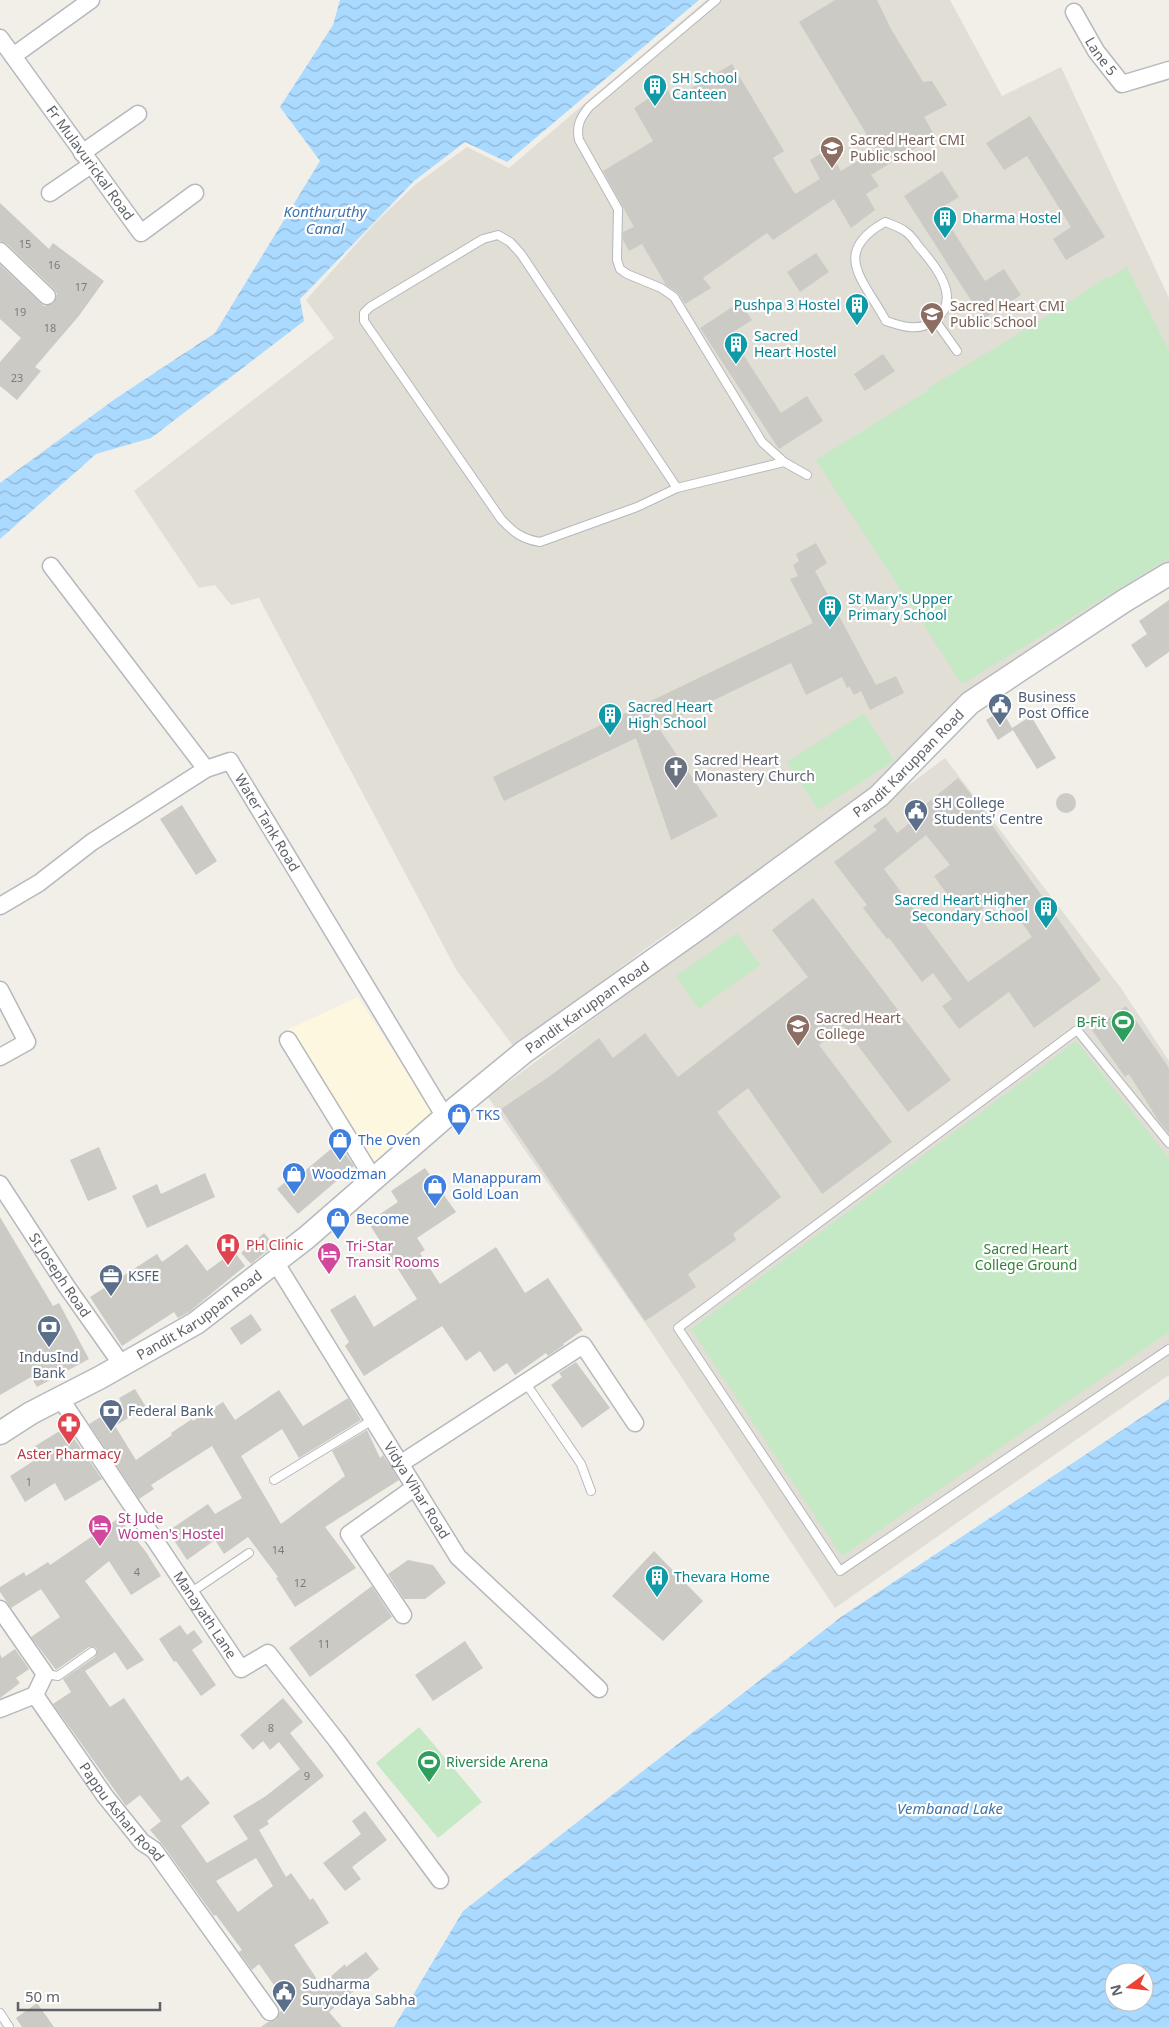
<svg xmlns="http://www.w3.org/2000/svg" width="1169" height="2027" font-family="'Noto Sans',sans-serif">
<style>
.commercial{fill:#fef7e0}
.education{fill:#e1ded6}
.green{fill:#c5e8c5}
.water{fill:url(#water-waves);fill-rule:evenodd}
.building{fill:#cccac5;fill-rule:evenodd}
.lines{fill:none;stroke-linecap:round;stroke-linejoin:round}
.service-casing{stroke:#b5b8bc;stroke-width:10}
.minor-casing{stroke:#b5b8bc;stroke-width:19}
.secondary-casing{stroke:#b6babf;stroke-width:25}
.service{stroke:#fff;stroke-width:8}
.minor{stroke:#fff;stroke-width:16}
.secondary{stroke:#fff;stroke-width:22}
.labels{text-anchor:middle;stroke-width:4.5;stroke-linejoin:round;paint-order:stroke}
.number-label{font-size:11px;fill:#7a7d7f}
.street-label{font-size:14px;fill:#5f6368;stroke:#fff}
.culture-label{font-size:14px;fill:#0d838f;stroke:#fff;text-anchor:start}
.education-label{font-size:14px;fill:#785e54;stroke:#fff;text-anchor:start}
.service-label{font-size:14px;fill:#4e5e75;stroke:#fff;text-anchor:start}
.worship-label{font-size:14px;fill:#5b616d;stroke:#fff;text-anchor:start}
.leisure-label{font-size:14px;fill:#27864d;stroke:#fff;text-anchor:end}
.shop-label{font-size:14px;fill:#366cbe;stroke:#fff;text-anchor:start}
.health-label{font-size:14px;fill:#be3a42;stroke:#fff;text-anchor:start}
.hotel-label{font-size:14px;fill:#b23c85;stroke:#fff;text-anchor:start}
.park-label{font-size:14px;fill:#348238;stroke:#fff}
.water-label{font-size:15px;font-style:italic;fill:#4174aa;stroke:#fff}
</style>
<defs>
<pattern id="water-waves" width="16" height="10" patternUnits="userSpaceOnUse" patternTransform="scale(1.25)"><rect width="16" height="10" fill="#aadaff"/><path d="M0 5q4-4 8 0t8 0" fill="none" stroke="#8eb4d2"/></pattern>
</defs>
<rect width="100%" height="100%" fill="#f1efe8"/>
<path class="commercial" d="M 358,997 L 434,1113 L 374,1164 L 287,1030 Z"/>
<path class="education" d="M 706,0 L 950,0 L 1002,96 L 1061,67 L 1169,298 L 1169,568 L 945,710 L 876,789 L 648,947 L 514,1047 L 457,971 L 259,598 L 231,605 L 215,585 L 199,588 L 134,491 L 334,338 L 306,300 L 375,223 L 416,184 L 467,147 L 509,168 Z
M 945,758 L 1121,988 L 1169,1061 L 1169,1375 L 835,1608 L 650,1330 L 488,1097 Z"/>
<path class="green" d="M 1127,267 L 1169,351 L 1169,558 L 962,684 L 816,460 L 929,390 L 928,388 L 1032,326 L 1108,276 L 1110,278 Z
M 864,713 L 894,761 L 818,810 L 787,762 Z
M 737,933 L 760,965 L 699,1009 L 676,976 Z
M 1076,1041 L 1169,1158 L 1169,1332 L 842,1556 L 691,1329 Z
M 419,1727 L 482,1802 L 438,1838 L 376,1763 Z"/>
<path class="water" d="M 340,0 L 699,0 L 507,162 L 465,142 L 414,181 L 300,299 L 304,321 L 151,438 L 96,454 L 0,539 L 0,483 L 115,399 L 215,333 L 320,161 L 280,107 L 333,25 Z
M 1169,1399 L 1169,2027 L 394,2027 L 463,1911 L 841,1617 ZM 1114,1972 L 1144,1972 L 1144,2002 L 1114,2002 Z"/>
<path class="building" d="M 835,0 L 877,0 L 891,29 L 923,82 L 932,81 L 947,105 L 924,117 L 935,136 L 871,175 L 879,186 L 866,194 L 875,210 L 851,228 L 834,199 L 773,240 L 767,233 L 703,278 L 711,288 L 685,304 L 678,293 L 666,285 L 642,244 L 629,251 L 623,240 L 623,232 L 634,227 L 603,171 L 653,141 L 634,108 L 666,87 L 673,99 L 732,64 L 784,151 L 773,158 L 795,194 L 820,179 L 810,160 L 828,149 L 841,171 L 876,150 L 799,22 Z
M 1030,116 L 1105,237 L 1066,260 L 1053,239 L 1071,227 L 1027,156 L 1004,170 L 986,143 Z
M 942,171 L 959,197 L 939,209 L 985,281 L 1004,269 L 1021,295 L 983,319 L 904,196 Z
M 0,203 L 49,249 L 53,243 L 104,281 L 78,317 L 35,367 L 41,371 L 17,400 L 0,386 L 0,362 L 21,338 L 0,319 L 0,265 L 44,306 L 54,303 L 57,294 L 54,289 L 7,244 L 0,241 Z
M 816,253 L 829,272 L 800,292 L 787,272 Z
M 740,302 L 752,320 L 730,334 L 781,413 L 807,396 L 823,421 L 779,449 L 700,328 Z
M 883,354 L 895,371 L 865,391 L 854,374 Z
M 816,543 L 827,563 L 815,571 L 876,685 L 896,676 L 904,693 L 870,710 L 861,691 L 854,695 L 849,686 L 847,688 L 842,677 L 806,695 L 791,663 L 658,727 L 718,816 L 671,840 L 636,738 L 504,801 L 493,777 L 813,623 L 790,579 L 798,576 L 793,565 L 799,561 L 796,554 Z
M 1169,600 L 1169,652 L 1146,668 L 1131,645 L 1147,634 L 1139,621 Z
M 1002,710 L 1012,728 L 1031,716 L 1056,758 L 1037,769 L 1013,730 L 998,740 L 986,720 Z
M 958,778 L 991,820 L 989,821 L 1101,980 L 1034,1028 L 1009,992 L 959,1029 L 942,1006 L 952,999 L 933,973 L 922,982 L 889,938 L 887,939 L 863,908 L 867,905 L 834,862 L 877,830 L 873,826 L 885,817 L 897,833 L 922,813 L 920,809 ZM 926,835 L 950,865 L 934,876 L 966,921 L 1002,895 L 1032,937 L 968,982 L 884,869 Z
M1056 803a10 10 0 1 1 20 0a10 10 0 1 1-20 0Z
M 182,805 L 217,861 L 196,875 L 160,819 Z
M 813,898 L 951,1080 L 908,1112 L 843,1026 L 819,1045 L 892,1142 L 822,1194 L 748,1088 L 717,1112 L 781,1197 L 733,1234 L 736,1240 L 688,1274 L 696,1287 L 645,1321 L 501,1109 L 550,1076 L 599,1038 L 613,1058 L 645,1033 L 678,1077 L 808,977 L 772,930 Z
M 1126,1006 L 1169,1068 L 1169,1134 L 1158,1120 L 1129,1074 L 1125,1077 L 1092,1030 Z
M 338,1143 L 354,1166 L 298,1214 L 277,1189 L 291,1177 L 294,1180 Z
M 99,1147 L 117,1189 L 88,1201 L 70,1160 Z
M 425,1168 L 456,1212 L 417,1238 L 425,1250 L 420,1253 L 440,1284 L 496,1247 L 525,1293 L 548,1278 L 583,1330 L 563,1344 L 564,1345 L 548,1356 L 546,1353 L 515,1375 L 507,1363 L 494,1372 L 480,1351 L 466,1361 L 442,1326 L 364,1376 L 345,1346 L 349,1342 L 330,1310 L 355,1295 L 374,1327 L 417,1299 L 368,1222 L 398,1202 L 391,1191 Z
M 205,1173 L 215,1197 L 147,1228 L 132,1196 L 157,1184 L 161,1194 Z
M 0,1217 L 53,1306 L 59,1303 L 89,1359 L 37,1387 L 31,1377 L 0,1395 Z
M 264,1233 L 274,1245 L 251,1264 L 241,1253 Z
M 187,1244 L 207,1271 L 234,1251 L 245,1266 L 189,1312 L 178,1318 L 174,1312 L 122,1346 L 90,1297 L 157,1254 L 162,1262 Z
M 251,1314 L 262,1330 L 241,1345 L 230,1328 Z
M 576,1362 L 610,1408 L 582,1428 L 551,1385 L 562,1377 L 559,1373 Z
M 135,1389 L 146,1407 L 115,1426 L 136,1460 L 172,1435 L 171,1433 L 192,1419 L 193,1421 L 223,1402 L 235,1420 L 279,1390 L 303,1426 L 348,1398 L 361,1420 L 299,1458 L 282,1429 L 241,1456 L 281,1524 L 345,1476 L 332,1451 L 367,1430 L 380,1458 L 383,1455 L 399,1480 L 325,1527 L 356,1568 L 295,1607 L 276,1578 L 278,1577 L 248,1537 L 224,1554 L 215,1540 L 187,1560 L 168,1531 L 208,1504 L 215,1514 L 242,1498 L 212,1446 L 151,1485 L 154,1489 L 139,1499 L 89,1424 L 122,1404 L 119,1398 Z
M 66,1427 L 102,1479 L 65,1501 L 55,1483 L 25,1502 L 10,1476 L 38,1458 L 32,1448 Z
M 119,1518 L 146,1552 L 161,1576 L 131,1595 L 109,1561 L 85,1581 L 144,1660 L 127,1670 L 115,1652 L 85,1671 L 110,1707 L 124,1698 L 181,1781 L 188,1776 L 210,1803 L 181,1826 L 207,1863 L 248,1839 L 233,1816 L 266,1796 L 300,1769 L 279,1742 L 270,1750 L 263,1741 L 253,1750 L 240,1735 L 283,1698 L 303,1722 L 290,1733 L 324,1776 L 267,1821 L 269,1824 L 259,1830 L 286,1877 L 291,1873 L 310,1900 L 313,1898 L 329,1923 L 294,1945 L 321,1985 L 345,1964 L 346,1967 L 366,1952 L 379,1969 L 329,2012 L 342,2027 L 261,2027 L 268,2022 L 276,2020 L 280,2012 L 288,2005 L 259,1964 L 252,1970 L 239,1952 L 242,1950 L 216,1915 L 214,1916 L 162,1844 L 150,1830 L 161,1821 L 140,1795 L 126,1806 L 53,1704 L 71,1692 L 63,1679 L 95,1657 L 97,1649 L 94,1647 L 89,1647 L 56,1670 L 31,1637 L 60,1617 L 41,1589 L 11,1608 L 0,1592 L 0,1587 L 24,1572 L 26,1576 L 48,1562 L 50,1565 ZM 256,1858 L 273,1886 L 238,1912 L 216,1881 Z
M 654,1551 L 703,1601 L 663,1641 L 612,1596 Z
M 408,1560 L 433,1565 L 446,1583 L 425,1599 L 404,1599 L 388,1574 Z
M 372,1586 L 392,1617 L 310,1677 L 289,1648 Z
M 180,1625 L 187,1635 L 194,1630 L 203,1642 L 192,1650 L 216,1685 L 201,1696 L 176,1661 L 174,1662 L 159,1639 Z
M 465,1641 L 483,1668 L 433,1701 L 415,1675 Z
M 15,1649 L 29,1669 L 16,1678 L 20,1683 L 0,1698 L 0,1654 L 2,1658 Z
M 365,1811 L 387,1840 L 352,1867 L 361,1879 L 345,1891 L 323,1863 L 361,1834 L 352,1821 Z
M 37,2003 L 54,2027 L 22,2027 L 16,2018 Z"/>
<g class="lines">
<g class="service-casing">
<path id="service" d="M 716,0 L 589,107 C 580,118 576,126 579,140 L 618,209 L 617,260 L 620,269 L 627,274 L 661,288 L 674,297 L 762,442 L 784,462 L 807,475
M 935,320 C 963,299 935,265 919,247 C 915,242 912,236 906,232 C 900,227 893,225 885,222 C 830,253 864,280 886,321 C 903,327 920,332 935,320 L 957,351
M 677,488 L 521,254 L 510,242 L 498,235 L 483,239 L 370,307 L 364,313 L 364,321 L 501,519 C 514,533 522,539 540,542 L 637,507 L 677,488 L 784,462
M 1169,1143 L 1077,1030 L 678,1328 L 840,1571 L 1169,1349
M 525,1382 L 581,1464 L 591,1491
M 274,1480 L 374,1419
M 190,1593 L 249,1553
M 45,1674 L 58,1676 L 92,1652
M 0,2013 L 9,2027"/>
</g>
<g class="minor-casing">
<g id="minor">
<path id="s1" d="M 1074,12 L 1096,51 L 1122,84 L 1169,70"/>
<path id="s2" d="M 0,38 L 141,233 L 195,193"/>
<path d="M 13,56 L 91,0"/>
<path d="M 82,153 L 138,114"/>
<path d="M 50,193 L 91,165"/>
<path d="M 0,251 L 47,296"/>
<path d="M 51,566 L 206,769"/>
<path id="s3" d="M 0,906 L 39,883 L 92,842 L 206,769 L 230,761 L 445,1117"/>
<path d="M 0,990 L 27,1042 L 0,1057"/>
<path d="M 288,1040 L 373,1178"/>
<path id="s4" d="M 0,1184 L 67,1287 L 122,1365"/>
<path id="s5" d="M 274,1260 L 458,1557 L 599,1689"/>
<path id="s6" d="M 60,1398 L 241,1669 L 268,1653 L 337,1741 L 440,1880"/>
<path d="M 400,1464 L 583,1345 L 635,1423"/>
<path d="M 0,1609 L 45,1674 L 35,1695"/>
<path d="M 403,1615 L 349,1534 L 415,1487"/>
<path id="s7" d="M 35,1695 L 105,1796 L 142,1842 L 154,1850 L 270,2012"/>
<path d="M 0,1709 L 35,1695"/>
</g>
</g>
<g class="secondary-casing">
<g id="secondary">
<path id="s8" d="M 0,1433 L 31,1413 L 101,1377 L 196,1323 L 306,1238 L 445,1117 L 524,1052 L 703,925 L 879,796 L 970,703 L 1124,601 L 1169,574"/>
</g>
</g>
<use href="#service" class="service"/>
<use href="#minor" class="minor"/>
<use href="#secondary" class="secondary"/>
</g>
<defs>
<g id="building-pin" transform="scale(1.25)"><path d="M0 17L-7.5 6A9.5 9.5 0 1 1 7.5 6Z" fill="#0f9aa8" stroke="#fff"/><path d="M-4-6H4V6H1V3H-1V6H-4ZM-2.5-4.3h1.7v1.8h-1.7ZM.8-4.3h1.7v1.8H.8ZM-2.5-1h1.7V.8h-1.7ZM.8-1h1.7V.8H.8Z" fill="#fff"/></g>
<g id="school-pin" transform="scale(1.25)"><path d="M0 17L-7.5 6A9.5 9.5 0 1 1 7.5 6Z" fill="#8d6e63" stroke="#fff"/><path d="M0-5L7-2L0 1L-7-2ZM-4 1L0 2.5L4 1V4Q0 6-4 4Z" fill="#fff"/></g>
<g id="civic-pin" transform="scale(1.25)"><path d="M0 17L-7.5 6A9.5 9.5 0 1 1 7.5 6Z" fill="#5c6f8a" stroke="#fff"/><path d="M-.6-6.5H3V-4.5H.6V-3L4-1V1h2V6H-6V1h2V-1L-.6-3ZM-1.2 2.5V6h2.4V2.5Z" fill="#fff"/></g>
<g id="church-pin" transform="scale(1.25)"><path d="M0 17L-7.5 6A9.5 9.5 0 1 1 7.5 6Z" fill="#6b7280" stroke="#fff"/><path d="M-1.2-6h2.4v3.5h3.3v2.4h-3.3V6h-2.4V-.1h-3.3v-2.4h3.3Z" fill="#fff"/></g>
<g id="stadium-pin" transform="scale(1.25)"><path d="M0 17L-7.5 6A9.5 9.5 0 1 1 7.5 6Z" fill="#2e9e5b" stroke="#fff"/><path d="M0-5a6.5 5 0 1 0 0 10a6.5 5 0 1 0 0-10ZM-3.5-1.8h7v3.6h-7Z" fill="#fff"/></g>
<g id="university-pin" transform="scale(1.25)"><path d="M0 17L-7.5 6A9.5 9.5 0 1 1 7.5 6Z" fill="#8d6e63" stroke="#fff"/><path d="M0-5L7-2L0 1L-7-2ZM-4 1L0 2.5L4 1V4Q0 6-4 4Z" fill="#fff"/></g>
<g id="shop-pin" transform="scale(1.25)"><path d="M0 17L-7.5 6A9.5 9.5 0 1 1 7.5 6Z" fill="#3f7fe0" stroke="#fff"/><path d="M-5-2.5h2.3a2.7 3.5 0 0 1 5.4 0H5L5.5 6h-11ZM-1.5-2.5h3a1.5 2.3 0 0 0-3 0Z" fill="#fff"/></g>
<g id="hospital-pin" transform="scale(1.25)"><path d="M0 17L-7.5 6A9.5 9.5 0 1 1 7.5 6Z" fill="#e0444e" stroke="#fff"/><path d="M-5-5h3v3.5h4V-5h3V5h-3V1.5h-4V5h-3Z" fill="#fff"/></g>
<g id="hotel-pin" transform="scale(1.25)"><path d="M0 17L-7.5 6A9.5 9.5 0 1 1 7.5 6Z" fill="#d1479c" stroke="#fff"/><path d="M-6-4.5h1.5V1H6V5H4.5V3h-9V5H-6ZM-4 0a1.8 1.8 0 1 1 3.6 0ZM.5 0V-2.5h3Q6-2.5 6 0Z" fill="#fff"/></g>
<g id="office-pin" transform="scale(1.25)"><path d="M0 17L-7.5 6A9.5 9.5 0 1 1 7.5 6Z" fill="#5c6f8a" stroke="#fff"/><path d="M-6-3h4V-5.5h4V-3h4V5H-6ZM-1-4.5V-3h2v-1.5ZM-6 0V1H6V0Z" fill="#fff"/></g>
<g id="bank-pin" transform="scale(1.25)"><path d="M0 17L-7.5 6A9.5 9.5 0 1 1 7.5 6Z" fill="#5c6f8a" stroke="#fff"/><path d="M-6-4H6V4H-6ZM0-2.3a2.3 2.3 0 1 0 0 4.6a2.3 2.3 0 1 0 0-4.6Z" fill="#fff"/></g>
<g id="pharmacy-pin" transform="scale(1.25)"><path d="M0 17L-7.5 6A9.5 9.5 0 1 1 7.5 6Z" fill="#e0444e" stroke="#fff"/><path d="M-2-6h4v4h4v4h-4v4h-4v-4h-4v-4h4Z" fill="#fff"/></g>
</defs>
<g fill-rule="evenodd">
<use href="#building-pin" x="655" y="86"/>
<use href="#school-pin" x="832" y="148"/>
<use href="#building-pin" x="945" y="218"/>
<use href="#building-pin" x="857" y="305"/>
<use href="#school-pin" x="932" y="314"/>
<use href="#building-pin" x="736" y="344"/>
<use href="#building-pin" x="830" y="607"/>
<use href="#civic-pin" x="1000" y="705"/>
<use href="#building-pin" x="610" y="715"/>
<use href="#church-pin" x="676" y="768"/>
<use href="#civic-pin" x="916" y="811"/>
<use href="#building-pin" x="1046" y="908"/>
<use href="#stadium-pin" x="1123" y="1022"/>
<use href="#university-pin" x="798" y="1026"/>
<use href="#shop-pin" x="459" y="1115"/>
<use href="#shop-pin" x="340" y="1140"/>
<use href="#shop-pin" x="294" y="1174"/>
<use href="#shop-pin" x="435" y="1186"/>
<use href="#shop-pin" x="338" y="1219"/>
<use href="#hospital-pin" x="228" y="1245"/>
<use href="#hotel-pin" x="329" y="1254"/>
<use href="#office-pin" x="111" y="1276"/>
<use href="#bank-pin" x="49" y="1327"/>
<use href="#bank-pin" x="111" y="1411"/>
<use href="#pharmacy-pin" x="69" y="1424"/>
<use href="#hotel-pin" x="100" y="1526"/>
<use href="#building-pin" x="657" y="1577"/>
<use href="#stadium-pin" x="429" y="1762"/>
<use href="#civic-pin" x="284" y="1992"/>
</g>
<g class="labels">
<g class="number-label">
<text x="25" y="248">15</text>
<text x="54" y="269">16</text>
<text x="81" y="291">17</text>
<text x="20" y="316">19</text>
<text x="50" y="332">18</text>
<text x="17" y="382">23</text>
<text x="29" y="1486">1</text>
<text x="278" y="1554">14</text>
<text x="137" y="1576">4</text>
<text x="300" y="1587">12</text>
<text x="324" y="1648">11</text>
<text x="271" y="1732">8</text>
<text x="307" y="1780">9</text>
</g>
<g class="street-label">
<text dy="5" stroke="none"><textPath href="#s1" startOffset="52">Lane 5</textPath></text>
<text dy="5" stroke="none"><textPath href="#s2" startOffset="154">Fr Mulavurickal Road</textPath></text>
<text dy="5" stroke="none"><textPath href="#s8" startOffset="1132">Pandit Karuppan Road</textPath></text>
<text dy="5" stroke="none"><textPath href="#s3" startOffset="345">Water Tank Road</textPath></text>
<text dy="5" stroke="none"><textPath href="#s8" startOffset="728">Pandit Karuppan Road</textPath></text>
<text dy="5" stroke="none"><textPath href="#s4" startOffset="109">St Joseph Road</textPath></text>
<text dy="5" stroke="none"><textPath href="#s8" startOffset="232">Pandit Karuppan Road</textPath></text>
<text dy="5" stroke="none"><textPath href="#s5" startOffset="271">Vidya Vihar Road</textPath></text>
<text dy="5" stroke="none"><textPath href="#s6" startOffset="261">Manayath Lane</textPath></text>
<text dy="5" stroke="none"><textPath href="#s7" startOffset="146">Pappu Ashan Road</textPath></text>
</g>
<g class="culture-label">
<text x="672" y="83">SH School<tspan x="672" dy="16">Canteen</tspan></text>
<text x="962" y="223">Dharma Hostel</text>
<text x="840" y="310" text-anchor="end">Pushpa 3 Hostel</text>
<text x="754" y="341">Sacred<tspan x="754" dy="16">Heart Hostel</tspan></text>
<text x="848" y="604">St Mary's Upper<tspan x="848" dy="16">Primary School</tspan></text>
<text x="628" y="712">Sacred Heart<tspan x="628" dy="16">High School</tspan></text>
<text x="1028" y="905" text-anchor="end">Sacred Heart Higher<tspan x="1028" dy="16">Secondary School</tspan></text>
<text x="674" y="1582">Thevara Home</text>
</g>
<g class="education-label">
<text x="850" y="145">Sacred Heart CMI<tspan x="850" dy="16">Public school</tspan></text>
<text x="950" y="311">Sacred Heart CMI<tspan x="950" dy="16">Public School</tspan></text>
<text x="816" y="1023">Sacred Heart<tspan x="816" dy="16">College</tspan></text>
</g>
<g class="service-label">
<text x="1018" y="702">Business<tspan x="1018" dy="16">Post Office</tspan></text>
<text x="934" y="808">SH College<tspan x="934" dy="16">Students' Centre</tspan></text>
<text x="128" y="1281">KSFE</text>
<text x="49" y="1362" text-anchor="middle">IndusInd<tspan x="49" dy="16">Bank</tspan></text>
<text x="128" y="1416">Federal Bank</text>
<text x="302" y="1989">Sudharma<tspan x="302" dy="16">Suryodaya Sabha</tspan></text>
</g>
<g class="worship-label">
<text x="694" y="765">Sacred Heart<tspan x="694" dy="16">Monastery Church</tspan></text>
</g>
<g class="leisure-label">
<text x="1106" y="1027">B-Fit</text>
<text x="446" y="1767" text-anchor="start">Riverside Arena</text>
</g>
<g class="shop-label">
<text x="476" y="1120">TKS</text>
<text x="358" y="1145">The Oven</text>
<text x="312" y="1179">Woodzman</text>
<text x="452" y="1183">Manappuram<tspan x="452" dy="16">Gold Loan</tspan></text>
<text x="356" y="1224">Become</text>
</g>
<g class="health-label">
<text x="246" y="1250">PH Clinic</text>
<text x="69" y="1459" text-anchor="middle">Aster Pharmacy</text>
</g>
<g class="hotel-label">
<text x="346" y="1251">Tri-Star<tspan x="346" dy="16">Transit Rooms</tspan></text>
<text x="118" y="1523">St Jude<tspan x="118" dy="16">Women's Hostel</tspan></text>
</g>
<g class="park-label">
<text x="1026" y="1254">Sacred Heart<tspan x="1026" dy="16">College Ground</tspan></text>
</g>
<g class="water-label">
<text x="325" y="217">Konthuruthy<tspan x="325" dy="17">Canal</tspan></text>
<text x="950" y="1814">Vembanad Lake</text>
</g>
</g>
<g transform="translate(1129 1987) rotate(255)"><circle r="24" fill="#ffffff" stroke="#bfc1c3"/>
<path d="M0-4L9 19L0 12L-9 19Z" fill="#ea4335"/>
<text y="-8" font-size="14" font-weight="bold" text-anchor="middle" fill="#5f6368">N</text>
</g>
<path d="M18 2002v8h142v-8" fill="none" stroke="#5f6368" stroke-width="2.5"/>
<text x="25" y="2002" font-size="15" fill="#5f6368" stroke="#ffffff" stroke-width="4" paint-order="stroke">50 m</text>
</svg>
